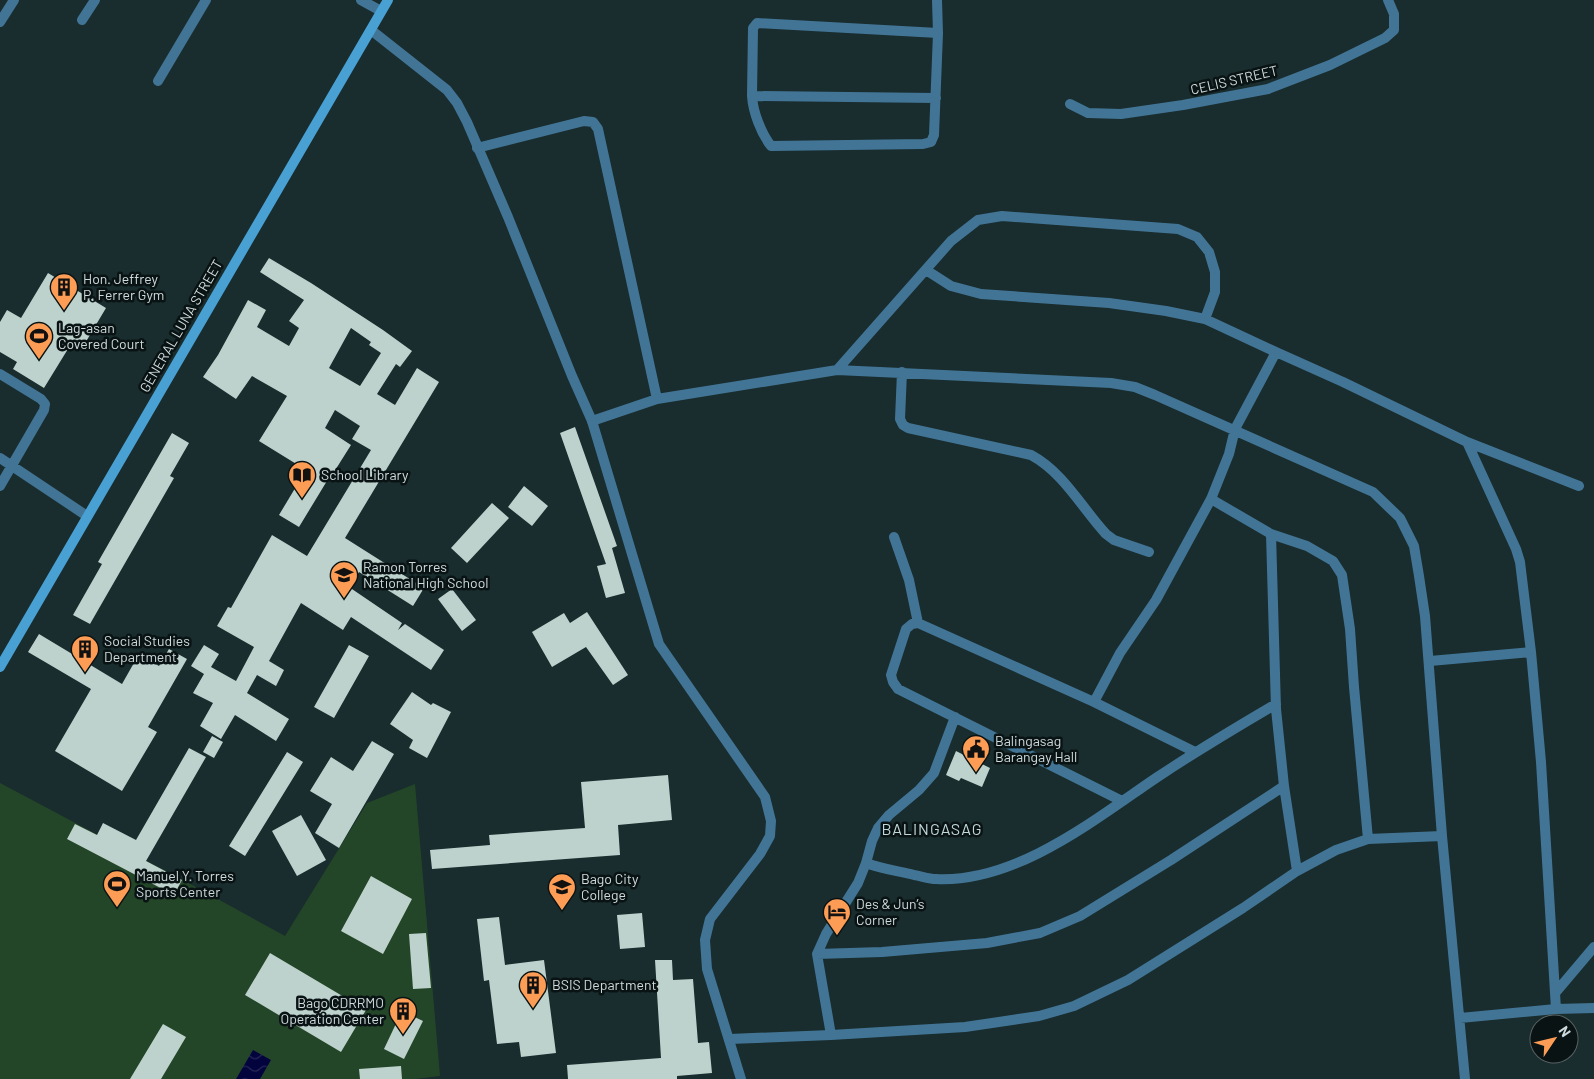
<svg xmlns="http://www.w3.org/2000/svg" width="1594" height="1079" font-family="Barlow,sans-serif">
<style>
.pitch{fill:#244628}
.water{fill:url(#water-waves)}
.building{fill:#bdd2cc;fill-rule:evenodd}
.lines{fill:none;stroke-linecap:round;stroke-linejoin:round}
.minor{stroke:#427595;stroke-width:10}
.tertiary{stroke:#427595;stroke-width:10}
.secondary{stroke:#49a0d3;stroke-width:10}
.labels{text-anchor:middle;stroke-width:5;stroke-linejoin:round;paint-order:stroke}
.street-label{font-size:14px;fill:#cfdadc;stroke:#0a1314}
.poi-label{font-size:14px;fill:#cfdadc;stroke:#0a1314;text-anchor:start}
.quarter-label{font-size:16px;letter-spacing:1px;fill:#c1d8db;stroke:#0a1314}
</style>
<defs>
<pattern id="water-waves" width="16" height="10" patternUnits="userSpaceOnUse" patternTransform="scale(1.25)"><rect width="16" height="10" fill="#03033d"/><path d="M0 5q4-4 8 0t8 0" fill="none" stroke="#272758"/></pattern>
</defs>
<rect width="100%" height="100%" fill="#192c2e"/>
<path class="pitch" d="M 0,783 L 183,880 L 285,936 L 367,803 L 415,784 L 440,1076 L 415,1079 L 0,1079 Z"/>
<path class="water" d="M 253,1050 L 271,1060 L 260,1079 L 236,1079 Z"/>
<path class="building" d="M 269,258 L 311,283 L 383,330 L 412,351 L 400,367 L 396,364 L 377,394 L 395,405 L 417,368 L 439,382 L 345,538 L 424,588 L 413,606 L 359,572 L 349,587 L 402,623 L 398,630 L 405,624 L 444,650 L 431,670 L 351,617 L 343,630 L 301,603 L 269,661 L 284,670 L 276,686 L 257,675 L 247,693 L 289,719 L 276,741 L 235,715 L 221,739 L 200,726 L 213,703 L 193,693 L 204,674 L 191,666 L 204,645 L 219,654 L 211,667 L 236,681 L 254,647 L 217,626 L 228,607 L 231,608 L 272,535 L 307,556 L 371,450 L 352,439 L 360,426 L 335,410 L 325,428 L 351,445 L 334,472 L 333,471 L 299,527 L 279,515 L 306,470 L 259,441 L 287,396 L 252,376 L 236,399 L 203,377 L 218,355 L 248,300 L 266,310 L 257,327 L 289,346 L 299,328 L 289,321 L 304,300 L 260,272 ZM 351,328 L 371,342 L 369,345 L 381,353 L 360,386 L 329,368 Z
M 48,273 L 106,308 L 81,350 L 71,344 L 44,388 L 13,369 L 17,362 L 0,352 L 0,322 L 7,310 L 21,318 Z
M 575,427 L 617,546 L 612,548 L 625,593 L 606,598 L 597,566 L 606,564 L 560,433 Z
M 172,433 L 189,443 L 170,476 L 174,478 L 90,624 L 73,615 L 102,564 L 98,562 Z
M 524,486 L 548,506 L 532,526 L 508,507 Z
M 492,503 L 509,518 L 467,563 L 451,548 Z
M 452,589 L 476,620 L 462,631 L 438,599 Z
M 587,612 L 628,675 L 613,685 L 586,647 L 552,667 L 532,632 L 564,613 L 570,623 Z
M 39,634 L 122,684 L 139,654 L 159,666 L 169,649 L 187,659 L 148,727 L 157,732 L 122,791 L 55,751 L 91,689 L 28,652 Z
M 349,645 L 369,656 L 334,718 L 314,707 Z
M 412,692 L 431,705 L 433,703 L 451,712 L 427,758 L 409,748 L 413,740 L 390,724 Z
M 212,736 L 223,742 L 214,758 L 203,752 Z
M 372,741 L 394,754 L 339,848 L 315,833 L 332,804 L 310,791 L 331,757 L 353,771 Z
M 189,748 L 206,757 L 146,861 L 182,880 L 174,895 L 67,839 L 75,824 L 97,835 L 103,823 L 136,840 Z
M 956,751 L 990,768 L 982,787 L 961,778 L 959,781 L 946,775 Z
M 287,752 L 303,762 L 245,856 L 229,846 Z
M 668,775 L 672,820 L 618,825 L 620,855 L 432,869 L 430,850 L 490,845 L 489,835 L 585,828 L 581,782 Z
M 301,815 L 326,860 L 297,876 L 272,831 Z
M 371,876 L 412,899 L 383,954 L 341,931 Z
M 642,913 L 645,947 L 620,949 L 617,915 Z
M 499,917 L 505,965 L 544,960 L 556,1053 L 521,1057 L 519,1042 L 497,1044 L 489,980 L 484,981 L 477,919 Z
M 426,933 L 431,988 L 413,989 L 409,934 Z
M 270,953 L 366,1010 L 341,1052 L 245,995 Z
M 655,960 L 672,960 L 673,980 L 693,979 L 698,1043 L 709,1042 L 712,1073 L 677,1076 L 677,1079 L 568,1079 L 567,1065 L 661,1058 Z
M 402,1011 L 423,1021 L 404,1059 L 384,1049 Z
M 163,1024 L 186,1037 L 161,1079 L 130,1079 Z
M 401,1066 L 402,1079 L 360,1079 L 359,1069 Z"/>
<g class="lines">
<path class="minor" d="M 361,0 L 381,11
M 82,20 L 95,0
M 0,22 L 14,0
M 158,81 L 206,0
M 752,96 L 753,28 L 757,23 L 938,33
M 936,98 L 752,96 C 753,112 761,133 771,146 L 923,144 L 931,142 L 934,135 L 938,33 L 937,0
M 1070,104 L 1088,113 L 1121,114 L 1183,105 L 1268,89 L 1330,65 L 1385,38 L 1394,30 L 1394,14 L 1388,0
M 477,148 L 584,121 L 593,122 L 598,129 L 657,399
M 926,270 L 951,286 L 981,294 L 1109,303 L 1166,311 L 1205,319 L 1276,352 L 1235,429 L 1229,454 L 1211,499 L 1156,600 L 1120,653 L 1094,702
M 1276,352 L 1343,382 L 1467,442 L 1516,549 L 1520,562 L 1531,652 L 1541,762 L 1556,1009 L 1460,1018
M 837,370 L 951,241 L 978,220 L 1002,216 L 1178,229 L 1197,237 L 1209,252 L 1215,272 L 1215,292 L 1205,319
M 902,372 L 900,419 L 903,425 L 908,428 L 1031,455 C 1063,472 1082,508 1106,534 L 1114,540 L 1149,552
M 0,374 L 41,399 L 45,404 L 44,410 L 0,486
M 592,421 L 657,399 L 837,370 L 1111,383 L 1135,387 L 1155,395 L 1373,492 L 1400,518 L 1414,546 L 1419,576 L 1425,616 L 1442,836 L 1465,1079
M 1467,442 L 1579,486
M 0,458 L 87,516
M 1211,499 L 1271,534 L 1307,546 L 1333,561 L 1342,575 L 1350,629 L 1354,687 L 1368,839
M 1271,534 L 1276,709 L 1284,786 L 1297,871
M 894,537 L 909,580 L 918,623
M 1430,661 L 1531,652
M 1122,801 L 898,689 L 893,682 L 891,675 L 906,629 L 912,624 L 918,623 L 1094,702 L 1195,752
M 866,863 C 882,869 898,871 914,875 C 921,876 929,879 936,879 C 1016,883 1094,820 1156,778 C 1195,752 1235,728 1276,704
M 817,954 L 882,952 L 987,943 L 1040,933 L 1080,916 L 1171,860 L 1284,786
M 1556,992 L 1594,947
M 1556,1009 L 1594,1008
M 831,1035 L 817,954 L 826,934 L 858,883 L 866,863 L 872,841 L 878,828 L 889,815 L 919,790 L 934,773 L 955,717
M 729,1039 L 831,1035 L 965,1027 L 1039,1016 L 1074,1006 L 1128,980 L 1243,908 L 1297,871 L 1336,850 L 1368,839 L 1442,836"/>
<path class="tertiary" d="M 371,30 L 447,90 L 457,103 L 467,122 L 508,217 L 572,376 L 592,421 L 659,644 L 765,797 L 771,821 L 770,836 L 760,854 L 710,919 L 705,940 L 707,969 L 741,1079"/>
<path class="secondary" d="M 0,667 L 388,0"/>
</g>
<defs>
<g id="building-pin" transform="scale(1.4375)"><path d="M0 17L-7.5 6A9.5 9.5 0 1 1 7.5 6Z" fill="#fd9d55" stroke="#0a1314"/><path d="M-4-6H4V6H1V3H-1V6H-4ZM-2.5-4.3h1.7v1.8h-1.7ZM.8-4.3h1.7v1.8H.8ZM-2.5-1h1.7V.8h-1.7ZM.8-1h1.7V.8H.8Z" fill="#111"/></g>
<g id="stadium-pin" transform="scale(1.4375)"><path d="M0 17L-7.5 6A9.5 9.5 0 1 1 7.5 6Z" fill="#fd9d55" stroke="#0a1314"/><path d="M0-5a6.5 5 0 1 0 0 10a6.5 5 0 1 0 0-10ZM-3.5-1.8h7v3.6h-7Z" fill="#111"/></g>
<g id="library-pin" transform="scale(1.4375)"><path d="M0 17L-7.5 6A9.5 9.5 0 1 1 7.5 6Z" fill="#fd9d55" stroke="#0a1314"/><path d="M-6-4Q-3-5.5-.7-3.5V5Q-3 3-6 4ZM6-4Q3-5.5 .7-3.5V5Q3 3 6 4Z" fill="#111"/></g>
<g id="school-pin" transform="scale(1.4375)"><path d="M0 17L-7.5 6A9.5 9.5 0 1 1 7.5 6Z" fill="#fd9d55" stroke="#0a1314"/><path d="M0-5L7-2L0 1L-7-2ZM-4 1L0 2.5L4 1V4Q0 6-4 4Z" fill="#111"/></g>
<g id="civic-pin" transform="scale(1.4375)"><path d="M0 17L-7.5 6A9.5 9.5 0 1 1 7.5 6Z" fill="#fd9d55" stroke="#0a1314"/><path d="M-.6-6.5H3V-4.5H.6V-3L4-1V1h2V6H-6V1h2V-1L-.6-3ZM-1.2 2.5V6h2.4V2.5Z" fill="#111"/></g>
<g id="university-pin" transform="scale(1.4375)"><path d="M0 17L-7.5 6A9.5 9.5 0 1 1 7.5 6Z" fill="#fd9d55" stroke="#0a1314"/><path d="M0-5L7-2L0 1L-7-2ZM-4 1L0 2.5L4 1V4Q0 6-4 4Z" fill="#111"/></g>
<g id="hotel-pin" transform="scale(1.4375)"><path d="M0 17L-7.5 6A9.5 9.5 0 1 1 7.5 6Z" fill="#fd9d55" stroke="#0a1314"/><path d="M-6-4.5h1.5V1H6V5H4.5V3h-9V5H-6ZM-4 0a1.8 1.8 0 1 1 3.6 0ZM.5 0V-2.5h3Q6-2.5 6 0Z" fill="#111"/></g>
</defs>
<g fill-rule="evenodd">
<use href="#building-pin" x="64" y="287"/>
<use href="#stadium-pin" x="39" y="336"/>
<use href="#library-pin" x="302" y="475"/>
<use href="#school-pin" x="344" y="575"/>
<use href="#building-pin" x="85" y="649"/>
<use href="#civic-pin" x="976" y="749"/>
<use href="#stadium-pin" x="117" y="884"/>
<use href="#university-pin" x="562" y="887"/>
<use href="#hotel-pin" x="837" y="912"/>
<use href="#building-pin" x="533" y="985"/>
<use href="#building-pin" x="403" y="1011"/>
</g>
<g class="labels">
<g class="street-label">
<text transform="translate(1234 80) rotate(-13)" y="5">CELIS STREET</text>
<text transform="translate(181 326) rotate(-60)" y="5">GENERAL LUNA STREET</text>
</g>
<g class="poi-label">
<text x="83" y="284">Hon. Jeffrey<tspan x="83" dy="16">P. Ferrer Gym</tspan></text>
<text x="58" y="333">Lag-asan<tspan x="58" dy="16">Covered Court</tspan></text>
<text x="321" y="480">School Library</text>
<text x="363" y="572">Ramon Torres<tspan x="363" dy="16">National High School</tspan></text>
<text x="104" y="646">Social Studies<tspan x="104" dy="16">Department</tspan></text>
<text x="995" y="746">Balingasag<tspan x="995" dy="16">Barangay Hall</tspan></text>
<text x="136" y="881">Manuel Y. Torres<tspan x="136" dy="16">Sports Center</tspan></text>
<text x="581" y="884">Bago City<tspan x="581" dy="16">College</tspan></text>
<text x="856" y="909">Des &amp; Jun’s<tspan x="856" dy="16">Corner</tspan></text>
<text x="552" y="990">BSIS Department</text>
<text x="384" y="1008" text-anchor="end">Bago CDRRMO<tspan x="384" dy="16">Operation Center</tspan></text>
</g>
<g class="quarter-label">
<text x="932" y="835">BALINGASAG</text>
</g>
</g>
<g transform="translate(1554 1039) rotate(55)"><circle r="24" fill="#0a1314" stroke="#596364"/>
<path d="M0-4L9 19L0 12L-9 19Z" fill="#fd9d55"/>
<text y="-8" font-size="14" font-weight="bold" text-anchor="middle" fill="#cfdadc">N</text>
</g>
</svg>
